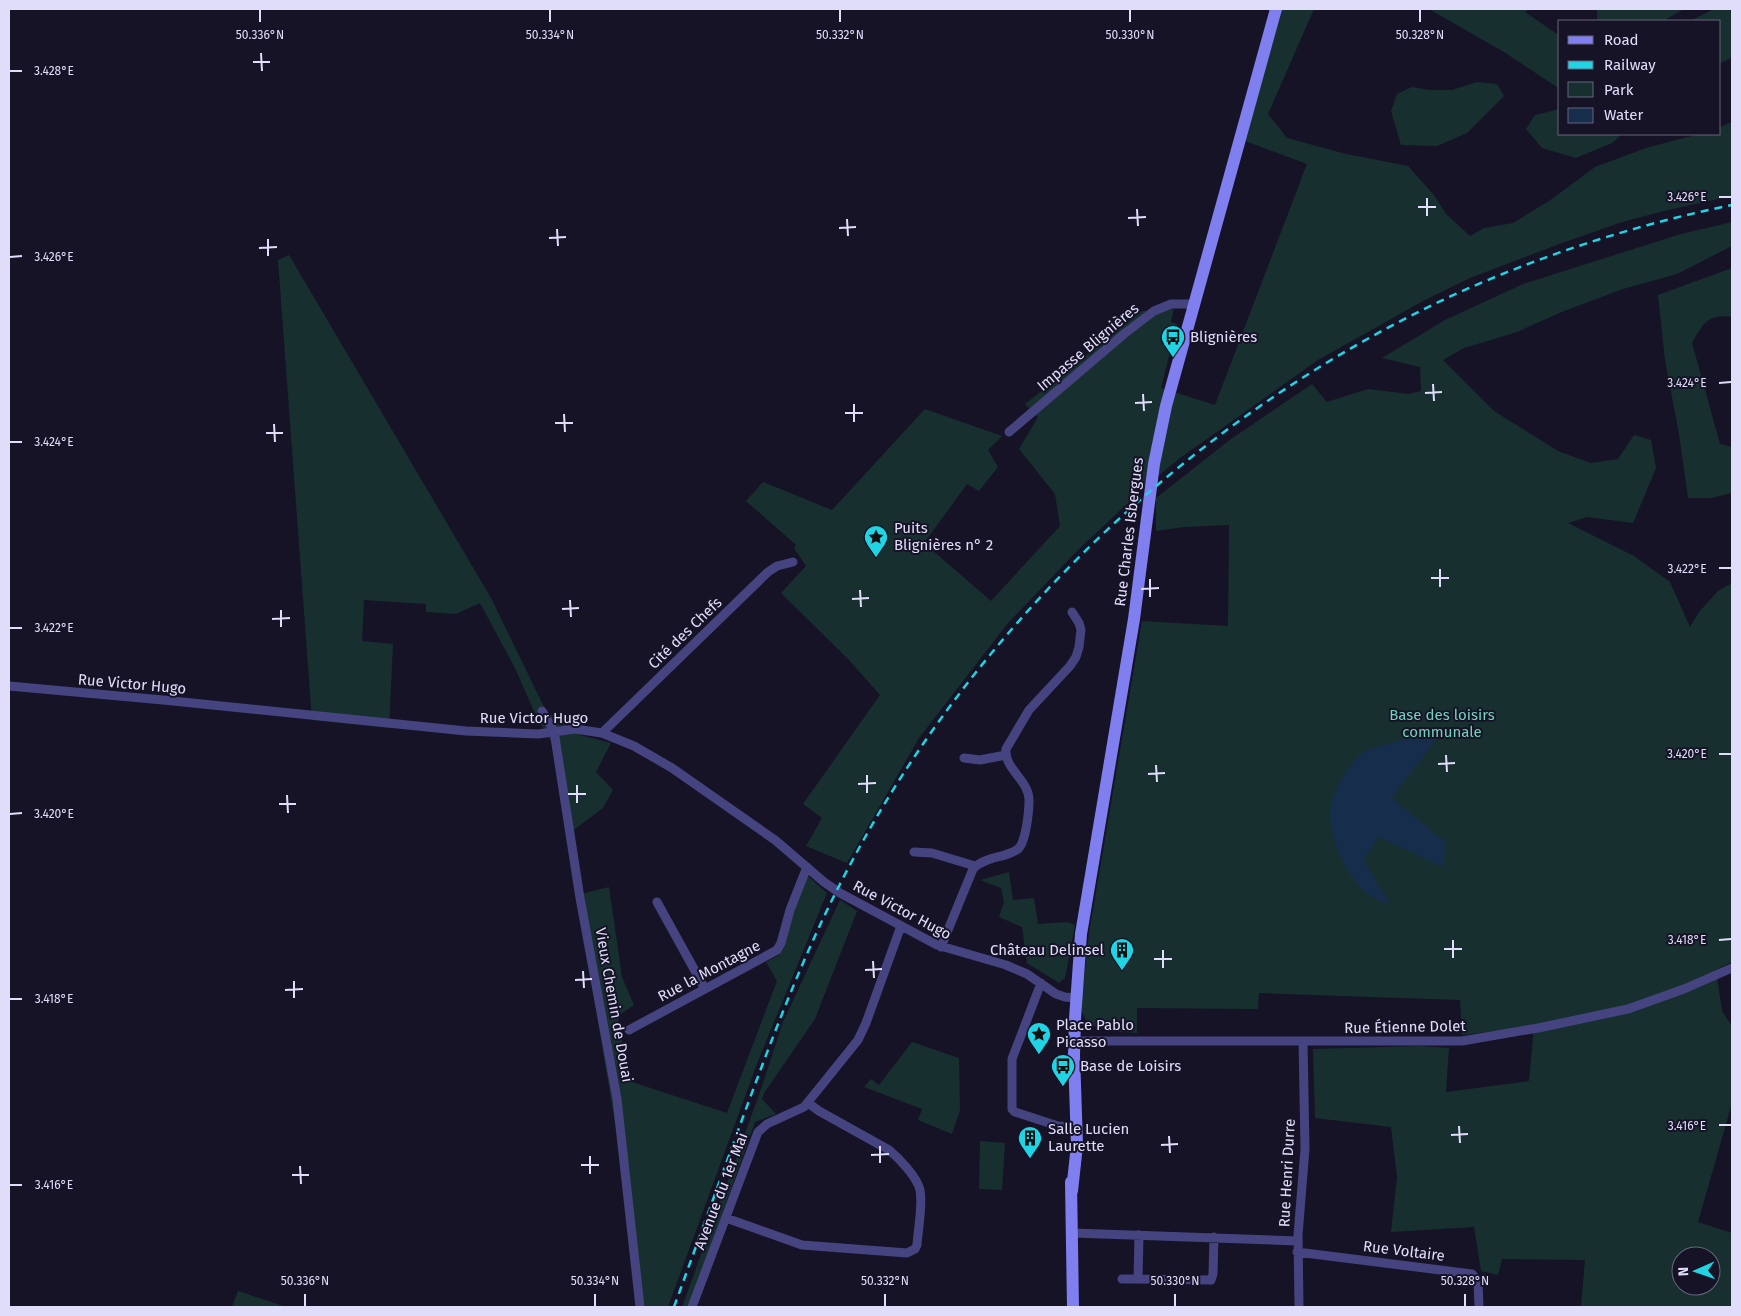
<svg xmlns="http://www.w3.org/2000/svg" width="1741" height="1316" font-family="'Fira Sans',sans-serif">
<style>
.green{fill:#17302f;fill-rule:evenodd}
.water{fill:#172d4c}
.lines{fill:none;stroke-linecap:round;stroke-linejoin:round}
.street{stroke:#454480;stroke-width:9}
.secondary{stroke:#807ff0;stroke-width:12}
.rail{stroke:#20d4e4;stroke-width:2.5;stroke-dasharray:8 6;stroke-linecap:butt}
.ticks{fill:none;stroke:#e0ddfb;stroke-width:2}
.labels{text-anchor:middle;stroke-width:4;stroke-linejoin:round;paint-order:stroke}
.poi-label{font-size:15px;fill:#e0ddfb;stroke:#161327;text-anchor:start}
.street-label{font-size:15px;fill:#e0ddfb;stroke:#161327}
.park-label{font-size:15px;fill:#71d3b9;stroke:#161327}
.ticks-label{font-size:12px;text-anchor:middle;fill:#e0ddfb;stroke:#161327;stroke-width:4;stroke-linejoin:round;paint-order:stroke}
</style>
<rect width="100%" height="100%" fill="#161327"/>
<path class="green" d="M 1282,9 L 1314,9 L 1268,114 L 1287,138 L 1346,154 L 1408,166 L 1434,195 L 1446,214 L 1470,236 L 1484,228 L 1513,223 L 1549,201 L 1595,167 L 1646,148 L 1699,134 L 1720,134 L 1720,127 L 1732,122 L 1732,196 L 1668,210 L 1622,222 L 1562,243 L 1470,278 L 1423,301 L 1318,360 L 1180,458 L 1145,487 L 1079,549 L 1008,623 L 919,738 L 847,863 L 806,846 L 822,818 L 803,804 L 880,695 L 849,660 L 781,593 L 806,566 L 794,548 L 796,545 L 746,501 L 763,482 L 832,510 L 925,409 L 1002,436 L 988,450 L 998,467 L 979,491 L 967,484 L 924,543 L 991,601 L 1060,526 L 1055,494 L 1019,449 L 1038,417 L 1025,404 L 1142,311 L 1174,309 L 1171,322 L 1177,324 L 1161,388 L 1215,405 L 1307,164 L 1245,141 Z
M 1429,9 L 1529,9 L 1525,12 L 1560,36 L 1560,89 L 1504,52 Z
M 1597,9 L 1684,9 L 1663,21 L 1597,21 Z
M 1714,9 L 1732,9 L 1732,55 L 1730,59 L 1720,63 L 1720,21 L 1690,21 Z
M 1477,82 L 1497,84 L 1504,96 L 1467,133 L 1437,146 L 1401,145 L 1391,111 L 1397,94 L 1412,87 L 1429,90 L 1452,90 Z
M 1560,109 L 1560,134 L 1622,134 L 1612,143 L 1576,158 L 1542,148 L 1526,129 L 1535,115 Z
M 1732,222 L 1732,246 L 1677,274 L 1623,289 L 1564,311 L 1517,332 L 1464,348 L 1443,360 L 1494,411 L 1558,451 L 1591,463 L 1618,459 L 1634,435 L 1651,440 L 1656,468 L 1633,523 L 1587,517 L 1568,523 L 1634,556 L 1670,582 L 1690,627 L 1699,612 L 1718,591 L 1732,583 L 1732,962 L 1716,970 L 1722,1011 L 1732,1026 L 1732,1103 L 1698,1222 L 1732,1233 L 1732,1307 L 1581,1307 L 1585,1260 L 1502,1259 L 1498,1275 L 1481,1271 L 1474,1227 L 1391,1232 L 1397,1177 L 1391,1127 L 1315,1118 L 1313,1049 L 1420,1046 L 1449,1048 L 1446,1092 L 1529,1081 L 1534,1026 L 1462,1035 L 1460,1000 L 1259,993 L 1258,1009 L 1137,1008 L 1137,1033 L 1109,1031 L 1088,1024 L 1082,1012 L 1082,996 L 1089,933 L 1142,621 L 1228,626 L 1229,525 L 1184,527 L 1156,531 L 1156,498 L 1231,439 L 1312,384 L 1327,402 L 1368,389 L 1408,394 L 1421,391 L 1420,367 L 1382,358 L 1445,320 L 1523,284 L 1681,234 ZM 1681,1256 L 1711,1256 L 1711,1286 L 1681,1286 Z
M 289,255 L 491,598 L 546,711 L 580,735 L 611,743 L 596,772 L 613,790 L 603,808 L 567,835 L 554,746 L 537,718 L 515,668 L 480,603 L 456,614 L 426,612 L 426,604 L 364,600 L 362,641 L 393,644 L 389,728 L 312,720 L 278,260 Z
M 1732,268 L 1732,317 C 1708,313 1702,325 1692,343 L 1720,444 L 1732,447 L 1732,493 L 1711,498 L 1688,498 L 1679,434 L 1665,360 L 1658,295 Z
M 1009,872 L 1013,900 L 1034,898 L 1038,924 L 1068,922 L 1075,925 L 1065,978 L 1059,983 L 1027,963 L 1022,927 L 999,917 L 1004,902 L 1001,888 L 980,880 Z
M 808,876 L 827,893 L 758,1061 L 668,1307 L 637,1307 L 618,1141 L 577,895 L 609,887 L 622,977 L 634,1005 L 618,1016 L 629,1081 L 727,1113 L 777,981 L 766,962 L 779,955 L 803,885 Z
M 840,900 L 857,911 L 815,1019 L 764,1093 L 762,1099 L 776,1114 L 755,1122 L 689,1307 L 682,1307 L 760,1092 L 783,1022 Z
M 912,1042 L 959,1058 L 960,1110 L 952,1134 L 918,1120 L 922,1109 L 864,1087 L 871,1079 L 879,1085 Z
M 980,1141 L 1005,1143 L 1002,1190 L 979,1189 Z
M 238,1291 L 286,1307 L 232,1307 Z"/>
<path class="water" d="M 1440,734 L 1392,798 L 1446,843 L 1443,867 L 1379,837 L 1364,860 L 1390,905 C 1383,902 1375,899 1369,895 C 1347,880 1330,839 1330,814 C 1330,794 1349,762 1365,751 C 1369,749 1375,748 1379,746 C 1399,740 1419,736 1440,734 Z"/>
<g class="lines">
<path class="street" d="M 1009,432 L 1124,334 L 1154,311 L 1171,304 L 1193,304
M 9,686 L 163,700 L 466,731 L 538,734 L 575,729 L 602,733 L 634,746 L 672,768 L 775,840 L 824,882 L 840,893 L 937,945 L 1006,965 L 1027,974 L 1056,994 L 1065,997 L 1076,998
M 542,711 L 554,731 L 580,898 L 617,1099 L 640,1307
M 602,733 L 768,572 L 777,566 L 793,562
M 964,758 L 980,760 L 1006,755
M 914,852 L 932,853 L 975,866
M 657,902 L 705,989
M 941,947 L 973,869 C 978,863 985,861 993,858 C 1001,856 1012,854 1018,849 C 1026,842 1029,811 1029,800 C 1029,780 1004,769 1006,749 L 1029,710 L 1070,666 L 1076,657 L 1079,647 L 1081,630 L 1079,623 L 1072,612
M 1041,983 L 1012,1059 L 1012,1109 L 1015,1112 L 1058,1126 L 1077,1127
M 629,1030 L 777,950 L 781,943 L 790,910 L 807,867
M 1067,1041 L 1462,1041 L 1538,1028 L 1628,1009 L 1684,989 L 1732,968
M 726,1218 L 802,1245 L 907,1253 L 915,1249 L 917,1245 C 918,1229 923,1205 920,1190 C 917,1177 899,1158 889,1150 L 819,1111 L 808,1103
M 1073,1233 L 1297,1241
M 1139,1235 L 1138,1279 L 1211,1280 L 1213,1274 L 1214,1237
M 1297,1252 L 1472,1274 L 1478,1281 L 1479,1307
M 1122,1279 L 1138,1279
M 692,1307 L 758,1132 L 767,1124 L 804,1107 L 858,1040 L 866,1023 L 901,926
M 1299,1307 L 1298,1235 L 1305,1149 L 1303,1041"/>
<path class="secondary" d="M 1071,1182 L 1073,1307
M 1072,1191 L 1077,1145 L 1074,1055 L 1075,1019 L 1081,934 L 1134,619 L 1154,464 L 1166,406 L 1276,9"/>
<path class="rail" d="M 674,1307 C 697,1244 720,1180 743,1117 C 775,1030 807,945 851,863 C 980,619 1198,415 1447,298 C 1538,256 1634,225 1732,205"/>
</g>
<path class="ticks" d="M 260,10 L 260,22M 550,10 L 550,22M 840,10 L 840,22M 1130,10 L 1130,22M 1420,10 L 1420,22M 261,53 L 262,71M 253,62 L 270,62M 10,71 L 22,71M 1719,197 L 1731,197M 1427,198 L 1427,216M 1418,207 L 1436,207M 1137,209 L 1138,226M 1128,218 L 1146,217M 847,219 L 848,236M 839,228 L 856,227M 557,229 L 558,246M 549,238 L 566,237M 268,239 L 268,256M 259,248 L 277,247M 10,257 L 22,256M 1719,383 L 1731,382M 1433,384 L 1434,401M 1425,393 L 1442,392M 1143,394 L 1144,411M 1135,403 L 1152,402M 854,404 L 854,422M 845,413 L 863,413M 564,414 L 565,432M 555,423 L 573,423M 274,424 L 275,442M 266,433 L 283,433M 10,442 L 22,442M 1719,568 L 1731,568M 1440,569 L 1440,587M 1431,578 L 1449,578M 1150,579 L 1150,597M 1141,589 L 1159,588M 860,590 L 861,607M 852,599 L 869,598M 570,600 L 571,617M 562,609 L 579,608M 281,610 L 281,627M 272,619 L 290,618M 10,628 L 22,628M 1719,754 L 1731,754M 1446,755 L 1447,772M 1438,764 L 1455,763M 1156,765 L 1157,782M 1148,774 L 1165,773M 867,775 L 867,793M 858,784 L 876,783M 577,785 L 577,803M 568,794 L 586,794M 287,795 L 288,813M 279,804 L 296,804M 10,814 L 22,813M 1453,940 L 1453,958M 1719,940 L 1731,939M 1444,949 L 1462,949M 1163,950 L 1163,968M 1154,959 L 1172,959M 873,961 L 874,978M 865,970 L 882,969M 583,971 L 584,988M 575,980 L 592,979M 294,981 L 294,998M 285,990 L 303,989M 10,999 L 22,999M 1719,1125 L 1731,1125M 1459,1126 L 1460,1143M 1451,1135 L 1468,1134M 1169,1136 L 1170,1153M 1161,1145 L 1178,1144M 880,1146 L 880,1163M 871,1155 L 889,1154M 590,1156 L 590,1174M 581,1165 L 599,1165M 300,1166 L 301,1184M 292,1175 L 309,1175M 10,1185 L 22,1185M 305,1294 L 305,1306M 595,1294 L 595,1306M 885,1294 L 885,1306M 1175,1294 L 1175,1306M 1465,1294 L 1465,1306"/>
<defs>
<g id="bus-pin" transform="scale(1.25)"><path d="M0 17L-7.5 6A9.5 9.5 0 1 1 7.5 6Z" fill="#20d4e4" stroke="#161327"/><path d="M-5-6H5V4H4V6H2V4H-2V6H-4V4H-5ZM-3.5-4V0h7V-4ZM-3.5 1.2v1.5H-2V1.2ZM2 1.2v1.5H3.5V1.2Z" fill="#111"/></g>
<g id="sight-pin" transform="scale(1.25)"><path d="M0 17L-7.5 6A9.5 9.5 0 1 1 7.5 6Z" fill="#20d4e4" stroke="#161327"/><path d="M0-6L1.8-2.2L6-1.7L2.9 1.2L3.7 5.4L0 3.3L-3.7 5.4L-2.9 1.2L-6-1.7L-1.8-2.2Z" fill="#111"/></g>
<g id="building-pin" transform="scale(1.25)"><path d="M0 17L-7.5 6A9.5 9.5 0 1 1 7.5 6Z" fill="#20d4e4" stroke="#161327"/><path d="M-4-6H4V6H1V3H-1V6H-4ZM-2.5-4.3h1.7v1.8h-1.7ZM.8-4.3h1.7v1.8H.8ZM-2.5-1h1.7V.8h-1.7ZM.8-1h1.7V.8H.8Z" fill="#111"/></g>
</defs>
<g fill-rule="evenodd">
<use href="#bus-pin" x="1173" y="337"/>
<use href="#sight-pin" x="876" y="537"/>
<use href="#building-pin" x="1122" y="950"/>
<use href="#sight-pin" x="1039" y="1034"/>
<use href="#bus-pin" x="1063" y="1066"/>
<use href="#building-pin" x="1030" y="1138"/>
</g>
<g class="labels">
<g class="poi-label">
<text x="1190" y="342">Blignières</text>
<text x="894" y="533">Puits<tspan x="894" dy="17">Blignières n° 2</tspan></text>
<text x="1104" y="955" text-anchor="end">Château Delinsel</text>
<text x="1056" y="1030">Place Pablo<tspan x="1056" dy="17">Picasso</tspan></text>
<text x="1080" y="1071">Base de Loisirs</text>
<text x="1048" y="1134">Salle Lucien<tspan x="1048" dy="17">Laurette</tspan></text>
</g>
<g class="street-label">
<text transform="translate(1088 347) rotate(-40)" y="5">Impasse Blignières</text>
<text transform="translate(1129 532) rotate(-83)" y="5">Rue Charles Isbergues</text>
<text transform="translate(685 633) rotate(-44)" y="5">Cité des Chefs</text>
<text transform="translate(132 684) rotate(5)" y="5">Rue Victor Hugo</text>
<text x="534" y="723">Rue Victor Hugo</text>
<text transform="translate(902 910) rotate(28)" y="5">Rue Victor Hugo</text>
<text transform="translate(709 971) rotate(-28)" y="5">Rue la Montagne</text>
<text transform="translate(614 1005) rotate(80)" y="5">Vieux Chemin de Douai</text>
<text transform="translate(1405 1027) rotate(-1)" y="5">Rue Étienne Dolet</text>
<text transform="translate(1287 1173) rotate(-87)" y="5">Rue Henri Durre</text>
<text transform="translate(721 1191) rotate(-69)" y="5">Avenue du 1er Mai</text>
<text transform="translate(1404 1251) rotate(7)" y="5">Rue Voltaire</text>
</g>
<g class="park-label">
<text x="1442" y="720">Base des loisirs<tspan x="1442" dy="17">communale</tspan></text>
</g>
</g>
<g class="ticks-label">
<text x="260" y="39">50.336°N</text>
<text x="550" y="39">50.334°N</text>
<text x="840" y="39">50.332°N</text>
<text x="1130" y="39">50.330°N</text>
<text x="1420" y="39">50.328°N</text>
<text x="54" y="75">3.428°E</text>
<text x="1687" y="201">3.426°E</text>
<text x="54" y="261">3.426°E</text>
<text x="1687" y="387">3.424°E</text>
<text x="54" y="446">3.424°E</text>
<text x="1687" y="573">3.422°E</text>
<text x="54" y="632">3.422°E</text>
<text x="1687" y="758">3.420°E</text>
<text x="54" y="818">3.420°E</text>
<text x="1687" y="944">3.418°E</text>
<text x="54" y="1003">3.418°E</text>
<text x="1687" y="1130">3.416°E</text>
<text x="54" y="1189">3.416°E</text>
<text x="305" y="1285">50.336°N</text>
<text x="595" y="1285">50.334°N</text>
<text x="885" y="1285">50.332°N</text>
<text x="1175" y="1285">50.330°N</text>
<text x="1465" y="1285">50.328°N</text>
</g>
<rect width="1741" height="1316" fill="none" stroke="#e0ddfb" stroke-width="20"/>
<rect x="1558" y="20" width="162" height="115" fill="#161327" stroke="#67647c"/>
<rect x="1568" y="36" width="25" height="8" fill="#807ff0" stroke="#67647c"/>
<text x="1604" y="45" font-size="15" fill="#e0ddfb">Road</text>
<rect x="1568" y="61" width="25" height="8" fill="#20d4e4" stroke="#67647c"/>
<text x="1604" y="70" font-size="15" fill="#e0ddfb">Railway</text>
<rect x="1568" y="82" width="25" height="15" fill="#17302f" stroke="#67647c"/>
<text x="1604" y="95" font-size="15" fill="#e0ddfb">Park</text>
<rect x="1568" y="108" width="25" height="15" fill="#172d4c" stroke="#67647c"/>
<text x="1604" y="120" font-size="15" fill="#e0ddfb">Water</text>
<g transform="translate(1696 1271) rotate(268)"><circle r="24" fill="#161327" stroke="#67647c"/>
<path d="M0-4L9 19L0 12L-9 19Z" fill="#20d4e4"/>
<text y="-8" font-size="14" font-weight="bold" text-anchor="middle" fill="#e0ddfb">N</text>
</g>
</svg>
